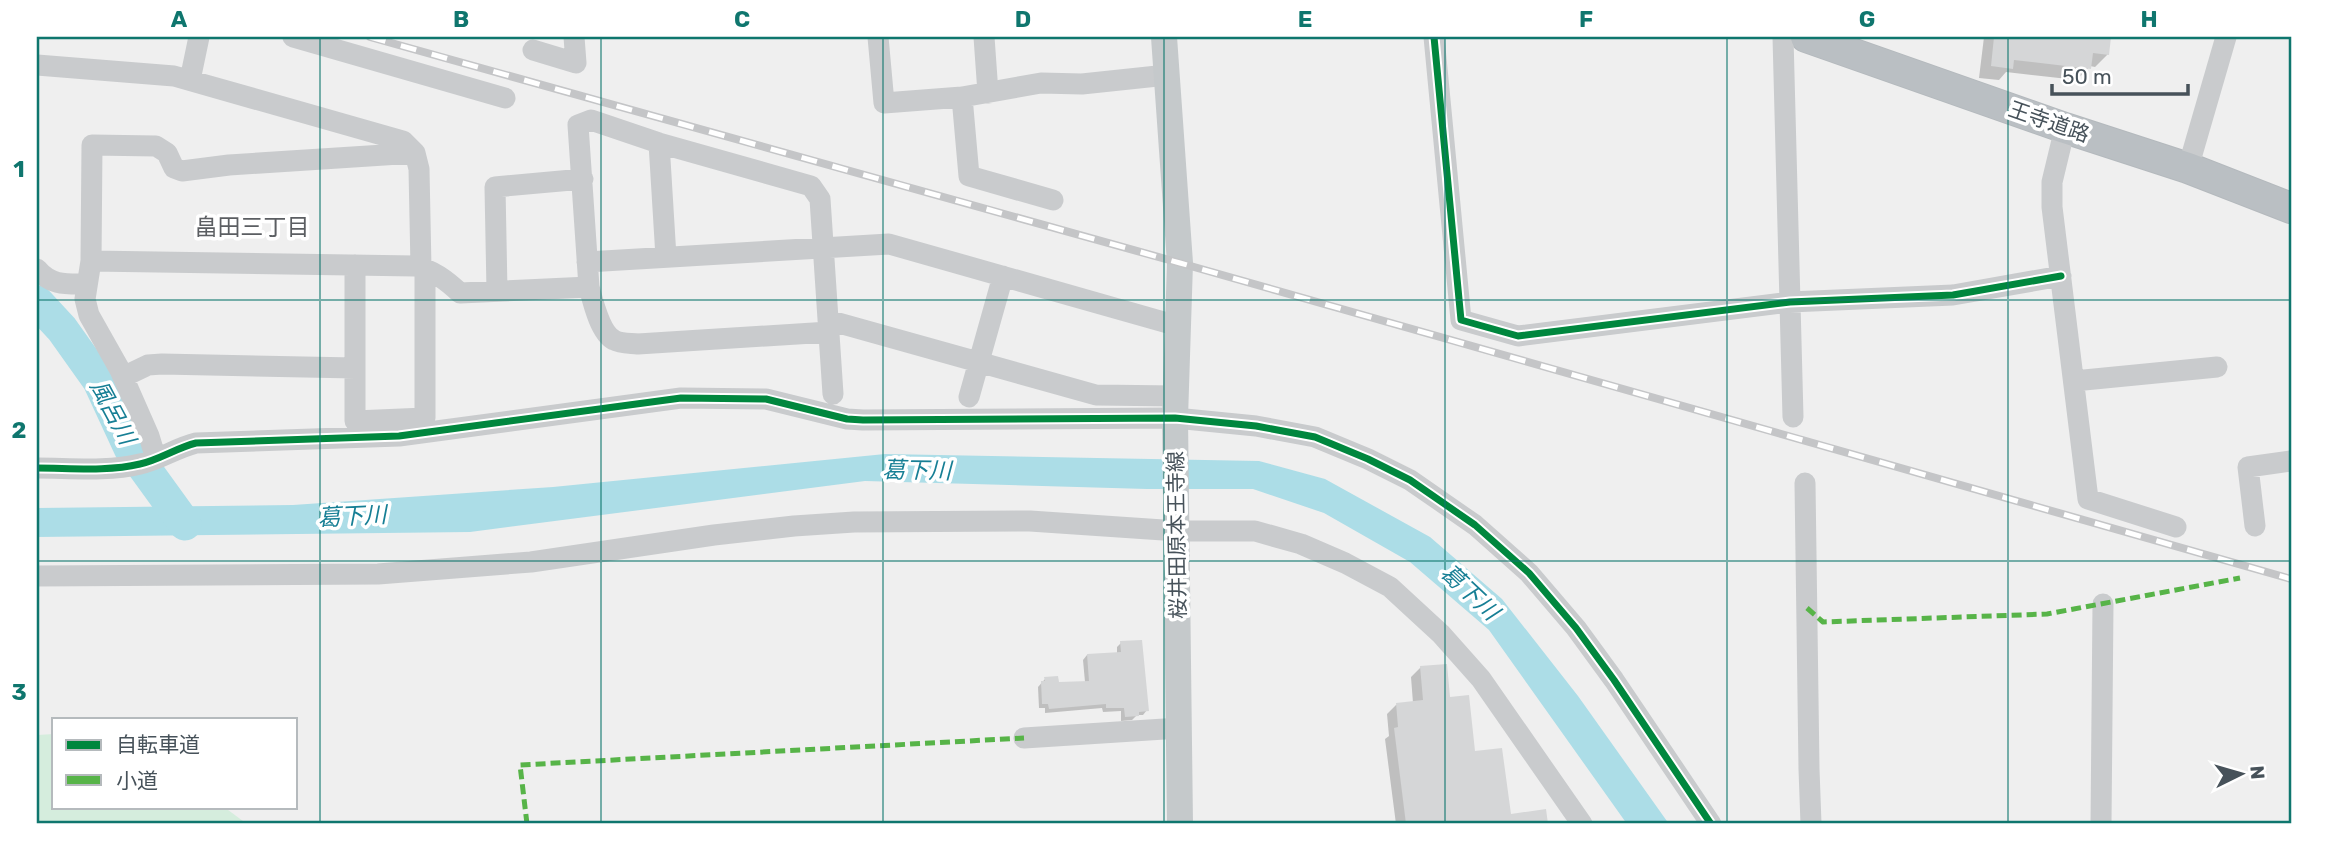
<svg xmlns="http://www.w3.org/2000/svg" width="2328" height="861" font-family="Rubik,'Noto Sans JP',sans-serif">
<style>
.green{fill:#d5eddd}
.water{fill:#acdde7}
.shadow{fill:#0003}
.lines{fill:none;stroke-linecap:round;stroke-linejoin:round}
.river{stroke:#acdde7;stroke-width:33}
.building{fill:#d5d6d7}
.highway-casing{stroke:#b4b9bd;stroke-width:32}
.minor{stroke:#c9cbcd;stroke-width:21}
.major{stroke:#c5c9cb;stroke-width:26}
.highway{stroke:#babfc3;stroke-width:30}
.rail-casing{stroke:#c4c5c7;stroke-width:8}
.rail{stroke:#fff;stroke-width:5;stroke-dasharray:16;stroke-linecap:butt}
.quiet{stroke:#57b448;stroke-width:5;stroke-dasharray:10 5;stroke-linecap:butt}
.cycleway-casing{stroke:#fff;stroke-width:11}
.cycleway{stroke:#00873e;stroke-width:7}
.grid{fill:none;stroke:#0f766e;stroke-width:2;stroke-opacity:0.55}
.labels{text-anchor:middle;stroke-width:7;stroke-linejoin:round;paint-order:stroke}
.street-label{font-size:21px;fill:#47525a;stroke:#fff}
.neighbourhood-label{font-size:23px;fill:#5b5e62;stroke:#fff}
.water-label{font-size:23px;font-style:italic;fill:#177f95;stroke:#fff}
.neatline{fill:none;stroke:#0f766e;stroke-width:2.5}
.grid-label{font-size:23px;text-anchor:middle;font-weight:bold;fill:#0f766e}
</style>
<rect width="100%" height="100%" fill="#efefef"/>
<path class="green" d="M 54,734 L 54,807 L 224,807 L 247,824 L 37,824 L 37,735 Z"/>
<path class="water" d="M 885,454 L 1259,461 L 1325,479 L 1430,537 L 1502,599 L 1578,696 L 1669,824 L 1627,824 L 1489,630 L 1410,562 L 1324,513 L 1253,489 L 1147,489 L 865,481 L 470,532 L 37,537 L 37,508 L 293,505 L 553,487 Z"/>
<path class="shadow" d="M 1984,37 L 2110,37 L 2108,54 L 2095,67 L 2090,66 L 2077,80 L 2006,72 L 1999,80 L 1979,78 Z
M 1121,643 L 1147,710 L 1143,715 L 1137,715 L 1132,720 L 1121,721 L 1121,711 L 1103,712 L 1102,708 L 1045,713 L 1045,708 L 1039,708 L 1038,687 L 1045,679 L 1057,684 L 1085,682 L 1083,660 L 1087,655 L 1117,654 L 1117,647 Z
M 1421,667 L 1449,699 L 1473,753 L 1510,816 L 1544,811 L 1546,824 L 1396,824 L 1385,739 L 1389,736 L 1387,714 L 1396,705 L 1413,703 L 1411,677 Z"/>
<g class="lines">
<path class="river" d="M 37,302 L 62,329 L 99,381 L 130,448 L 185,524"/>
</g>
<path class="building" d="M 1994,37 L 2111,37 L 2109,55 L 2093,53 L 2091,69 L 2014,60 L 2013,69 L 1991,66 Z
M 1142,640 L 1149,711 L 1139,712 L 1139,716 L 1125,717 L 1124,708 L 1106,708 L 1106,704 L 1049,709 L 1048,704 L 1042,704 L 1041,681 L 1045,681 L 1044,677 L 1058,676 L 1059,682 L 1089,681 L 1087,654 L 1121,652 L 1120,641 Z
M 1447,664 L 1450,697 L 1469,695 L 1475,751 L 1502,748 L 1511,814 L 1546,809 L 1548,824 L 1406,824 L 1394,728 L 1398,727 L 1396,703 L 1423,700 L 1420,666 Z"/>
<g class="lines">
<g class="highway-casing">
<path id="highway" d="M 1806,37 L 2065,128 L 2188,168 L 2291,208"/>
</g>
<path class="minor" d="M 293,37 L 505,98
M 878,37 L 884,103 L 962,97 L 1041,83 L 1082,84 L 1167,75
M 984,37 L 988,93
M 1434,37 L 1461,320 L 1518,336 L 1790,302 L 1953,295 L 2061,276
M 1783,37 L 1793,417
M 533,50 L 576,63 L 574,37
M 37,65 L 174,76 L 403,141 L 415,153 L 419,169 L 421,268
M 190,80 L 199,37
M 962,97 L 969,176 L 1053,200
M 2065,128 L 2052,182 L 2052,207 L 2088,499 L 2176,527
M 659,143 L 666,257
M 2188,168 L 2226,37
M 91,261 L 415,266 C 433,270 446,280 460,293 L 589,287
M 587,262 L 889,244 L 1178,326
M 355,265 L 355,421 L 425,418 L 425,269
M 37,269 C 51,286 67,284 87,284
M 497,291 L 495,187 L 583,179
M 828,320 L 1096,395 L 1176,396
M 829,332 L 638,344 C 631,343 621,344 614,340 C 600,333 593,302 589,287 L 578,125 L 591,120 L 659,143 L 811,186 L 820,199 L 833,394
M 123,377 L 148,365 L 162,364 L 355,368
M 2074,381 L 2217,367
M 969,397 L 1003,276
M 156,459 L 149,436 L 120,370 L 89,315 L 85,299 L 91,261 L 92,145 L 156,146 L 167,153 L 174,168 L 182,171 L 229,165 L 415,153
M 37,468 C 70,468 107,472 140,464 C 159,460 176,448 196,443 L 399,436 L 681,398 L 766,399 L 847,419 L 863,420 L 1175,418 L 1256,426 L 1315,437 L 1368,459 L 1410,480 L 1475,525 L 1529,573 L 1576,628 L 1614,680 L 1711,824
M 1805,483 L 1809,769 L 1811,824
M 2255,526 L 2248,467 L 2291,461
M 37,576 L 378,574 L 531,562 L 714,535 L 794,526 L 854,522 L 1030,521 L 1178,531 L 1255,531 L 1301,544 L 1345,563 L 1390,587 L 1441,634 L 1481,679 L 1582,824
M 1024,738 L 1180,728
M 2101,824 L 2103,604"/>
<path class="major" d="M 1164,37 L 1180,263 L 1175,418 L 1180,824"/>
<use href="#highway" class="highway"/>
<g class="rail-casing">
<path id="rail" d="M 370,37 L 1180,263 L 2291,579"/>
</g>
<use href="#rail" class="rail"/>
<path class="quiet" d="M 1807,608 L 1823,622 L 2047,614 L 2240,578
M 527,824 L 520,765 L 1024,738"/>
<g class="cycleway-casing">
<path id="cycleway" d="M 1434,37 L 1461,320 L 1518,336 L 1790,302 L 1953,295 L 2061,276
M 37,468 C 70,468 107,472 140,464 C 159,460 176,448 196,443 L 399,436 L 681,398 L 766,399 L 847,419 L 863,420 L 1175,418 L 1256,426 L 1315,437 L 1368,459 L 1410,480 L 1475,525 L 1529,573 L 1576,628 L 1614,680 L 1711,824"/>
</g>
<use href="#cycleway" class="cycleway"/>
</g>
<path class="grid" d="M 320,37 L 320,824M 601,37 L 601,824M 883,37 L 883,824M 1164,37 L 1164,824M 1445,37 L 1445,824M 1727,37 L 1727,824M 2008,37 L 2008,824M 37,300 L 2291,300M 37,561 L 2291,561"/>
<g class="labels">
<g class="street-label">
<text transform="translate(2049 122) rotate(19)" y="7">王寺道路</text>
<text transform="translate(1177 535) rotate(-91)" y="7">桜井田原本王寺線</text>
</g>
<g class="neighbourhood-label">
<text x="252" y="235">畠田三丁目</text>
</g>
<g class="water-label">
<text transform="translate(113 412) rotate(62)" y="8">風呂川</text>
<text transform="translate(917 470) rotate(1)" y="8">葛下川</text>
<text transform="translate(352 516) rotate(-3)" y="8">葛下川</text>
<text transform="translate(1470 592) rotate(43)" y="8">葛下川</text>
</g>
</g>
<rect width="2328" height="861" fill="none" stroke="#ffffff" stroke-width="77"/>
<rect x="52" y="718" width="245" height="91" fill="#ffffff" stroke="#b5babd" stroke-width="2"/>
<rect x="66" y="740" width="35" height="10" fill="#00873e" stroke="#b5babd" stroke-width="2"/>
<text x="116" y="752" font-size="21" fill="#47525a">自転車道</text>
<rect x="66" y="775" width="35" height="10" fill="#57b448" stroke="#b5babd" stroke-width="2"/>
<text x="116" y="788" font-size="21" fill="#47525a">小道</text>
<g transform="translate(2241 774) rotate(85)" stroke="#ffffff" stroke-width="5" paint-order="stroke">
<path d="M0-5L12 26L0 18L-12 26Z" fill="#47525a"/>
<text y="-10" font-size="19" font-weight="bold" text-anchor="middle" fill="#47525a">N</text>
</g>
<path d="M2052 84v10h136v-10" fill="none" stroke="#47525a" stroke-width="3.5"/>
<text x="2062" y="84" font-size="21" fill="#47525a" stroke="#ffffff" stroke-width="5" paint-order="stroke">50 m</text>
<rect x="38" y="38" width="2252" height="784" class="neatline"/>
<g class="grid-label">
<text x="179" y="27">A</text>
<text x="461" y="27">B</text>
<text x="742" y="27">C</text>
<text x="1023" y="27">D</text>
<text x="1305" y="27">E</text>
<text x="1586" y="27">F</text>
<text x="1867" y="27">G</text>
<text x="2149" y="27">H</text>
<text x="19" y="177">1</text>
<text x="19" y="438">2</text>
<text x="19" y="700">3</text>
</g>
</svg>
